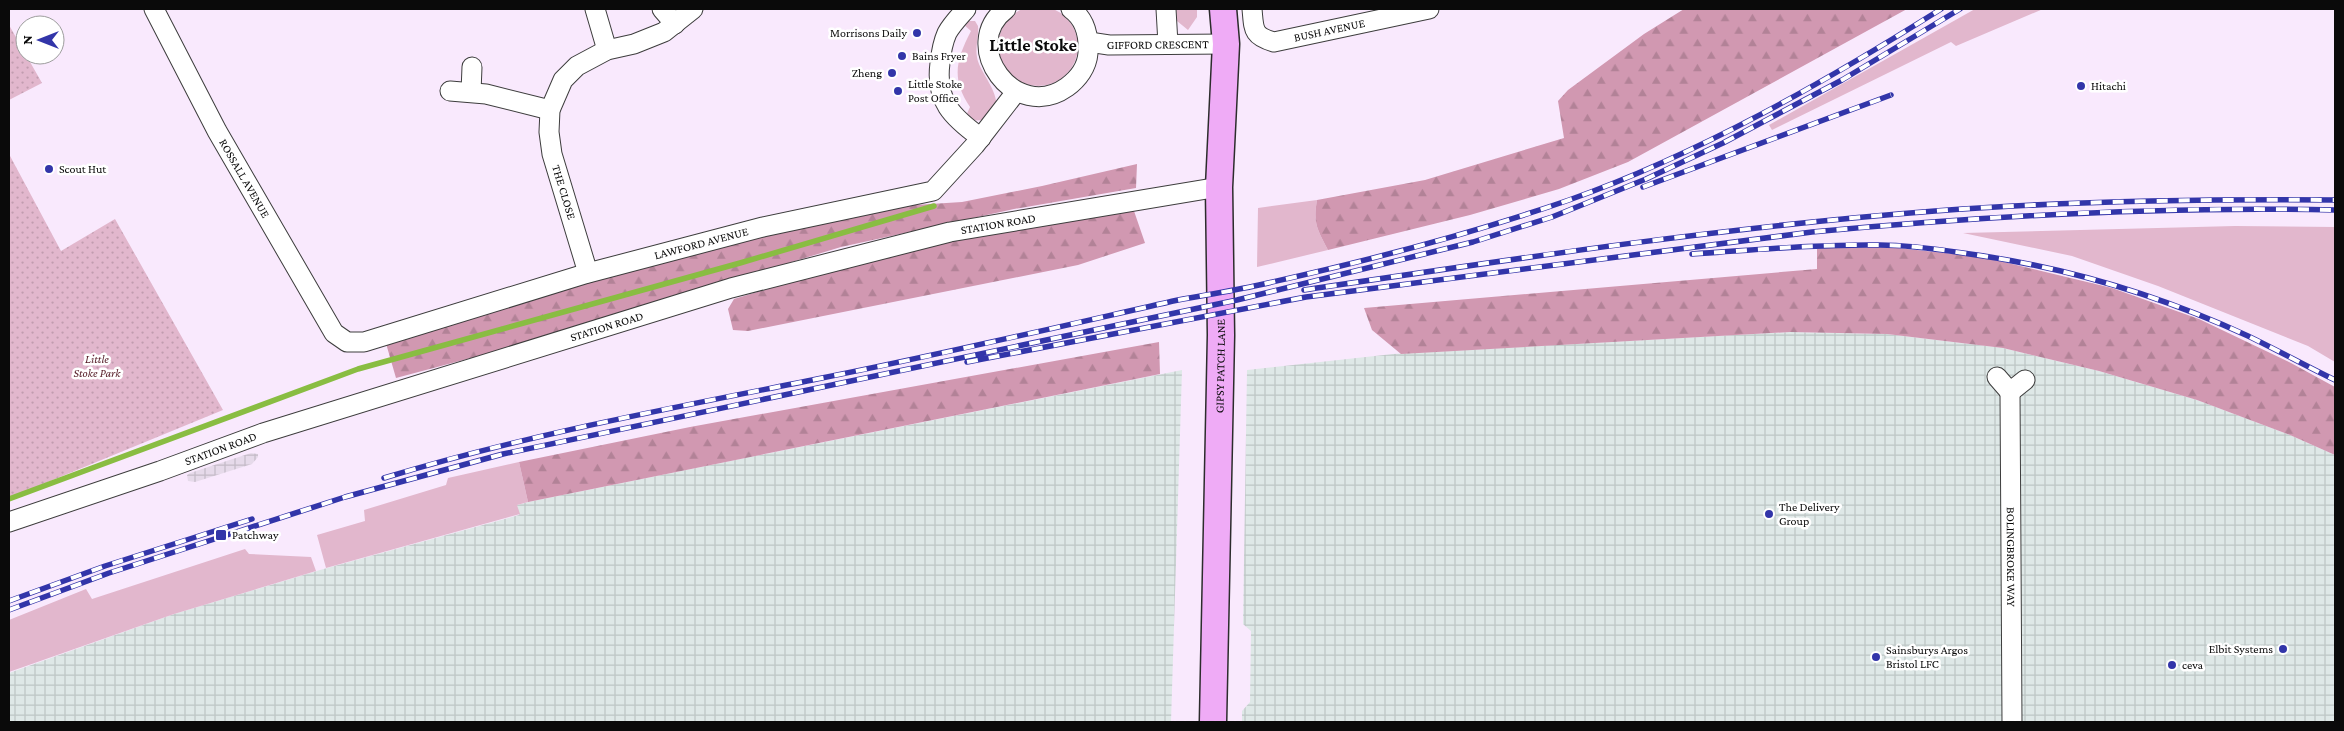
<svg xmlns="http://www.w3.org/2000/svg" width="2344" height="731" font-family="'Crimson Pro',serif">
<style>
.industrial{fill:url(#industrial-grid)}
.grass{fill:#e2b7cd}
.forest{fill:url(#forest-firs)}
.park{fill:url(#park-dots)}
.plaza{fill:url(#plaza-grid)}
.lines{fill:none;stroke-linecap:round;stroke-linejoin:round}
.stream{stroke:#89bd42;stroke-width:5.5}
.street-casing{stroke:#3d3d3d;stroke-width:21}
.secondary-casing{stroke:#2c2c2c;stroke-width:29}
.street{stroke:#fff;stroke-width:19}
.secondary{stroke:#efabf6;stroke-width:26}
.rail-casing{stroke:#3235a9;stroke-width:5.5}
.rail{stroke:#fff;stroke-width:4;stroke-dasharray:11;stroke-linecap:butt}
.poi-dot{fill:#3235a9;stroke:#fff;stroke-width:2}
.labels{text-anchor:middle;stroke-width:5;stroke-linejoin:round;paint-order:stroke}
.street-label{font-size:12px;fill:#0a0a0a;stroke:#fff}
.poi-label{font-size:12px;fill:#0a0a0a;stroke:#fff;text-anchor:start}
.park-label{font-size:12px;font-style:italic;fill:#59222c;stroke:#fff}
.district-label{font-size:18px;font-weight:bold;fill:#0a0a0a;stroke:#fff}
</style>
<defs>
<pattern id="industrial-grid" width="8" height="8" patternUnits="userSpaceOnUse" patternTransform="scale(1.25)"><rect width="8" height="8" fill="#dee8e7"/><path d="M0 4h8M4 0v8" fill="none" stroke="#bdc6c5"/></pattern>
<pattern id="forest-firs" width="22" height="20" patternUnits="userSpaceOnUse" patternTransform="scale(1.25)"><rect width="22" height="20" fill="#d198b1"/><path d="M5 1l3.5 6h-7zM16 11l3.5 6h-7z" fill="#b28297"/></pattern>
<pattern id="park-dots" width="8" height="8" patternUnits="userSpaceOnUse" patternTransform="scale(1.25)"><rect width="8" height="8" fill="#e2b7cd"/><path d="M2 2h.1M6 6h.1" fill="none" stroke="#c19caf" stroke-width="1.8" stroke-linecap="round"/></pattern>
<pattern id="plaza-grid" width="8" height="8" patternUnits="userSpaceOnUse" patternTransform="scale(1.25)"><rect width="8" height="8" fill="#e6daea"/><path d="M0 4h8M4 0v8" fill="none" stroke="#c4bac7"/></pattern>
</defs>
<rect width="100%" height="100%" fill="#f9e9fd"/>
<path class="industrial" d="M 1790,332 L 1887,334 L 2003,348 L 2099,371 L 2197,400 L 2290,435 L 2335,455 L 2335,722 L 1242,722 L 1242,711 L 1250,702 L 1251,631 L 1243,624 L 1247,370 L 1393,354 Z
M 1182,370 L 1171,722 L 9,722 L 9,673 L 174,614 L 320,570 L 519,515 L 517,505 L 528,502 Z"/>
<path class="grass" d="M998 46a40 40 0 1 1 80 0a40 40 0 1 1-80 0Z
M 1176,9 L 1197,9 L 1197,17 L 1188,30 L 1177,21 Z
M 1975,9 L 2043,9 L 1956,46 L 1951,42 L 1772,130 L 1769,125 Z
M 967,21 L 975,21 L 978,26 C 979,36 975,47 977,57 C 979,74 1011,103 988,117 C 981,122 973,121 965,118 L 970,107 C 951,79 956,60 971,31 L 963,24 Z
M 1317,200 C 1313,223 1317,229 1328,250 L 1257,267 L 1258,208 Z
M 2235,226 L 2335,227 L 2335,362 L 2308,346 L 2158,286 L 2072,256 L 1963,233 Z
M 519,462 L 528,502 L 517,505 L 520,514 L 326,568 L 317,535 L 365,521 L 364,510 L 446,485 L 448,478 Z
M 245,549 L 249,554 L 311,557 L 316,571 L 174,614 L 9,672 L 9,620 L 86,589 L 92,599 Z"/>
<path class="forest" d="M 1684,9 L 1907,9 L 1628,162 L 1559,189 L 1470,215 L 1328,250 C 1317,229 1313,223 1317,200 L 1425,180 L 1564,138 L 1558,101 L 1568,90 L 1644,34 Z
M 1137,164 L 1136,188 L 1014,209 L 841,247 L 516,346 L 396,378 L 385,340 L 768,231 L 899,206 L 962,202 L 1042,186 Z
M 1134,211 L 1145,243 L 1078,265 L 748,331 L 733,330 L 728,309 L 734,299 C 811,276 890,253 969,238 C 1023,227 1079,220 1134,211 Z
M 1888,247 L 1983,257 L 2112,288 L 2199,319 L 2291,363 L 2335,387 L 2335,455 L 2290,435 L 2197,400 L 2099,371 L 2003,348 L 1887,334 L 1790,332 L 1401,354 L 1372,330 L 1364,308 L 1817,269 L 1817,248 Z
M 1159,342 L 1160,374 L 528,502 L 519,462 L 690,427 Z"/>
<path class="park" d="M 9,25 L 42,83 L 9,100 Z
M 9,154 L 61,251 L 115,219 L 223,410 L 9,498 Z"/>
<path class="plaza" d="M 251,453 L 258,454 L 258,457 L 252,464 L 195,482 L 188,481 L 187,475 L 190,473 Z"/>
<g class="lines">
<path class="stream" d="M 9,499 L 358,369 L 740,263 L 934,206"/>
<g class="street-casing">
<g id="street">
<path id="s1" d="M 154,9 L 217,131 L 334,333 L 347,342 L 364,342 L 588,273 L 763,227 L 933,191 L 975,145 L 1016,92"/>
<path d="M 595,9 L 607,50"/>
<path d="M 662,9 L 675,24"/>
<path d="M 966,9 C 960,16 952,24 947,33 C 943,42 941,53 940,63 C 935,101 952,117 981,138"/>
<path d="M 1006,9 C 958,45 1015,124 1067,87 C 1078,79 1087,67 1088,53 C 1089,36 1085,19 1071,9"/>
<path d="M 1166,9 L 1168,44"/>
<path id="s2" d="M 1252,9 C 1254,29 1252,36 1274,42 L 1429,9"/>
<path id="s3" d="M 1089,42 L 1109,45 L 1226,44"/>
<path d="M 450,91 L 486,94 L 550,110"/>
<path d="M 471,92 L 472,67"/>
<path d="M 588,273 L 552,154 L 549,132 L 550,110 L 563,80 L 577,66 L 607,50 L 634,44 L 664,32 L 693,9"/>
<path d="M 1997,377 L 2010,392 L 2025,380"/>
<path id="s4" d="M 2010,392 L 2012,722"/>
<path id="s5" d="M 9,522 L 160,471 L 263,433 L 731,288 L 950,232 L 1219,187"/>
</g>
</g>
<g class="secondary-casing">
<g id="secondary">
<path id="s6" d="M 1213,722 L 1221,335 L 1219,187 L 1226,44 L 1223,9"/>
</g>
</g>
<use href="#street" class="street"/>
<use href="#secondary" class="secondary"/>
<g class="rail-casing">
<path id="rail" d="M 1643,187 L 1891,95
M 1692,254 C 1755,250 1818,244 1880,245 C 1908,245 1936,249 1963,253 C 2061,266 2157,294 2248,336 C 2277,350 2306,366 2335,380
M 1304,290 C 1513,259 1724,227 1935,211 C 2068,201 2202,199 2335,200
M 967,362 L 1306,297 L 1812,232 C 1985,216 2162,206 2335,210
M 384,478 C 525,435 672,408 817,379 C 938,355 1058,327 1178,300 C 1205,295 1232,291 1259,285 C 1363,262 1468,235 1569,200 C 1699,154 1825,82 1941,9
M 9,601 L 105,566 L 252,519
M 9,610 L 109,573 L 345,497 L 503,454 L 1237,300 L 1473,242 L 1552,217 L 1646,179 L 1723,143 L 1842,80 L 1960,9"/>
</g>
<use href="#rail" class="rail"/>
</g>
<g class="poi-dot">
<circle cx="917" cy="33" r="5"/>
<circle cx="902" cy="56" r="5"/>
<circle cx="892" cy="73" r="5"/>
<circle cx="2081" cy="86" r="5"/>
<circle cx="898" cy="91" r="5"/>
<circle cx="49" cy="169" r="5"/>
<circle cx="1769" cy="514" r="5"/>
<rect x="215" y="529" width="12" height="12" rx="2.5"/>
<circle cx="2283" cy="649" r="5"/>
<circle cx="1876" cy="657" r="5"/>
<circle cx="2172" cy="665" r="5"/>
</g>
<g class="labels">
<g class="street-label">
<text dy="4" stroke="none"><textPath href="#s2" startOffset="101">BUSH AVENUE</textPath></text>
<text dy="4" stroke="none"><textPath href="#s3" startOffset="69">GIFFORD CRESCENT</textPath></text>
<text dy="4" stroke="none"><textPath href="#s1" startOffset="192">ROSSALL AVENUE</textPath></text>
<text transform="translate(564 192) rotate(73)" y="4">THE CLOSE</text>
<text dy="4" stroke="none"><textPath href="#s5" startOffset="1034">STATION ROAD</textPath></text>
<text dy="4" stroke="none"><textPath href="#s1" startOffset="755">LAWFORD AVENUE</textPath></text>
<text dy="4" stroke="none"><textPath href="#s5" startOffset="629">STATION ROAD</textPath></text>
<text dy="4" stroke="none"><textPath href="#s6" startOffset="356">GIPSY PATCH LANE</textPath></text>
<text dy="4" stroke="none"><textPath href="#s5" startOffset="224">STATION ROAD</textPath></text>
<text dy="4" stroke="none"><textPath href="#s4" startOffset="165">BOLINGBROKE WAY</textPath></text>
</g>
<g class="poi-label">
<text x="907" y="37" text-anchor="end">Morrisons Daily</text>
<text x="912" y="60">Bains Fryer</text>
<text x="882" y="77" text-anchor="end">Zheng</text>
<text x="908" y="88">Little Stoke<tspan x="908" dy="14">Post Office</tspan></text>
<text x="2091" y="90">Hitachi</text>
<text x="59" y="173">Scout Hut</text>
<text x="1779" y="511">The Delivery<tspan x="1779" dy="14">Group</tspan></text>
<text x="232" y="539">Patchway</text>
<text x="2273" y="653" text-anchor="end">Elbit Systems</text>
<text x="1886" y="654">Sainsburys Argos<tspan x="1886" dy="14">Bristol LFC</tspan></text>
<text x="2182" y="669">ceva</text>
</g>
<g class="park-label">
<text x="97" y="363">Little<tspan x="97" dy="14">Stoke Park</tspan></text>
</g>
<g class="district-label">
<text x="1033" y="51">Little Stoke</text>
</g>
</g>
<rect width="2344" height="731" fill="none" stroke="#0a0a0a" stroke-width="20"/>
<g transform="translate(40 40) rotate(270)"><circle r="24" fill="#ffffff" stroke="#9d9d9d"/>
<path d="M0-4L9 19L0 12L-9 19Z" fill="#3235a9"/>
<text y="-8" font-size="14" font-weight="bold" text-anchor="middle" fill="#0a0a0a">N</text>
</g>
</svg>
